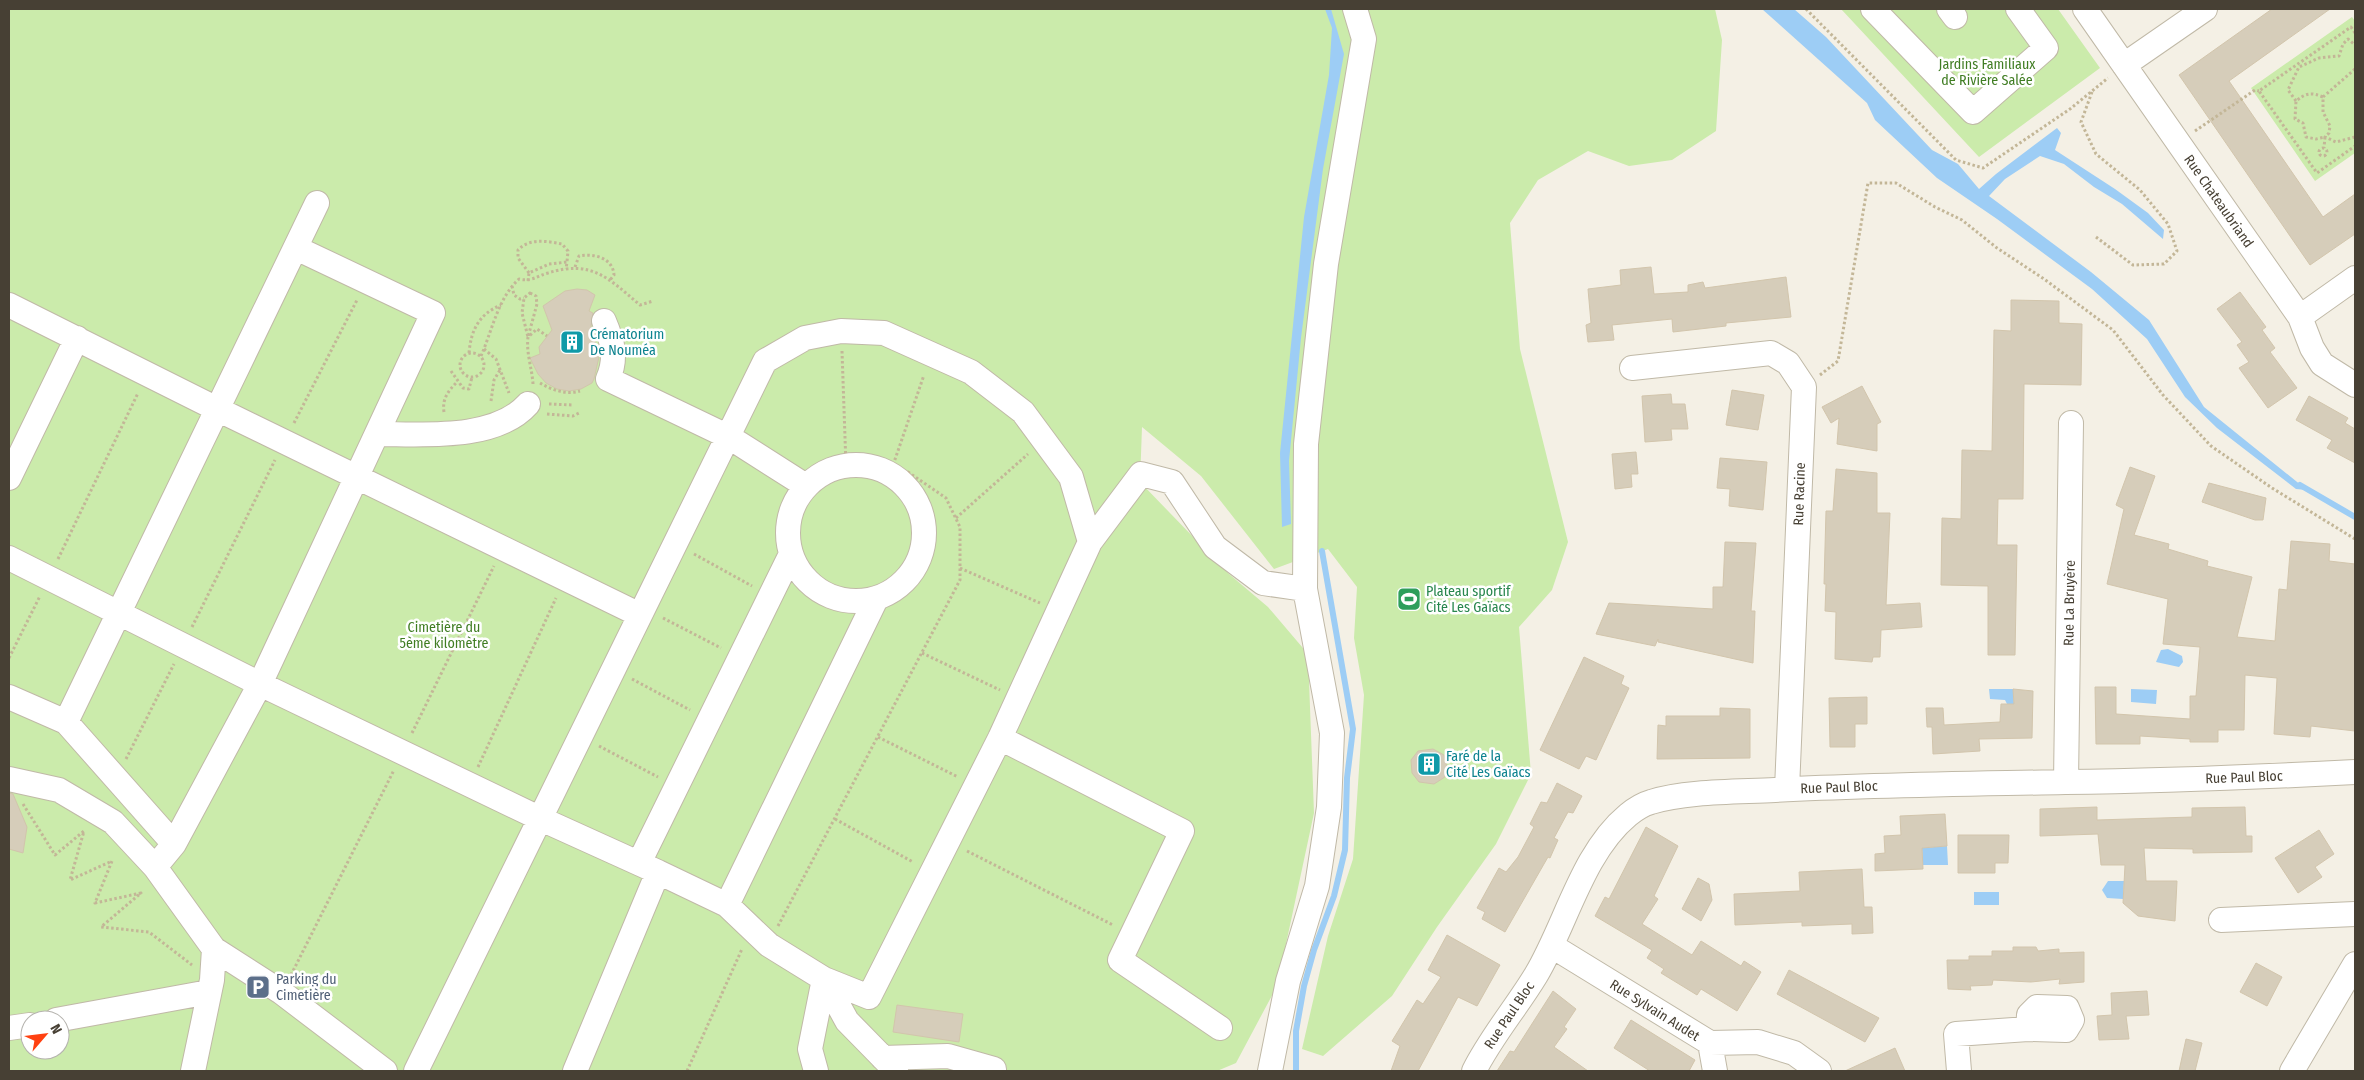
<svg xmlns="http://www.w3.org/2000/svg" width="2364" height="1080" font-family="'Fira Sans Condensed',sans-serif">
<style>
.green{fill:#cbebab;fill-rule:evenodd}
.water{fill:#9dcdf5}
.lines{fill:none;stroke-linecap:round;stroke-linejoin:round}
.stream{stroke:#9dcdf5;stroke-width:6}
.building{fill:#d6cdba;stroke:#d2c5ac}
.minor-casing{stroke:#c0b9a7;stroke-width:26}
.path{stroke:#c3b697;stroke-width:3;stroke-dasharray:2.5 2.5;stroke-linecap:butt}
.minor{stroke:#fff;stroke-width:24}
.labels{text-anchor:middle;stroke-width:5;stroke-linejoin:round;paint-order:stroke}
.park-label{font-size:14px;fill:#407d23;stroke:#fff}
.street-label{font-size:14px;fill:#474034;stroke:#fff}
.culture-label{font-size:14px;fill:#0d838f;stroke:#fff;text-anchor:start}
.leisure-label{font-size:14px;fill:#27864d;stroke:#fff;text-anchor:start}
.service-label{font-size:14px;fill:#4e5e75;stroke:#fff;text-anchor:start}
</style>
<rect width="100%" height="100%" fill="#f4f0e5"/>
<path class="green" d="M 9,9 L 1715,9 L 1722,40 L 1716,131 L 1672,160 L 1629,166 L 1588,151 L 1538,180 L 1510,223 L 1520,349 L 1568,542 L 1552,590 L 1519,627 L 1531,774 L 1496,844 L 1437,927 L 1392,996 L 1323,1056 L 1302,1049 L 1328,936 L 1353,859 L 1364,695 L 1354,638 L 1357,587 L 1328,549 L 1274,569 L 1201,476 L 1142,427 L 1140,482 L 1229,574 L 1268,607 L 1308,654 L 1314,813 L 1277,986 L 1236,1063 L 1217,1071 L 9,1071 ZM 30,1020 L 60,1020 L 60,1050 L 30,1050 Z
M 1841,9 L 2058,9 L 2100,68 L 1979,157 Z
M 2352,17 L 2355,21 L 2355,153 L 2315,181 L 2251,88 Z"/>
<path class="water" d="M 1325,9 L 1331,9 L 1344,54 L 1323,169 L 1301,338 L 1289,461 L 1291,524 L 1282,527 L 1280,453 L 1304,217 L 1329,75 L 1332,28 Z
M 1762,9 L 1794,9 L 1826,37 L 1932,150 L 1958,164 L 1979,189 L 1996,174 L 2057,128 L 2061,133 L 2055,150 L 2115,189 L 2148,213 L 2164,230 L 2163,239 L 2122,204 L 2094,187 L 2064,164 L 2040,156 L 2005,179 L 1989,196 L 2091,272 L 2149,320 L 2204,407 L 2307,490 L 2296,489 L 2217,428 L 2185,397 L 2147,339 L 2092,289 L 1997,219 L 1937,178 L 1875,120 L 1867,103 Z
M 2168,649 L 2182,656 L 2183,662 L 2179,667 L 2156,662 L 2161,650 Z
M 1989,689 L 2013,689 L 2014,704 L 2007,704 L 2005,700 L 1990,699 Z
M 2131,689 L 2157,690 L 2156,704 L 2131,702 Z
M 1947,846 L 1948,865 L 1923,865 L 1922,848 Z
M 2108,881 L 2124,881 L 2123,899 L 2107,898 L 2102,890 Z
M 1974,892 L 1999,892 L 1999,905 L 1974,905 Z"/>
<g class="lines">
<path class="stream" d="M 2300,485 L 2355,517
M 1296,1071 L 1296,1031 L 1304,986 L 1314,950 L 1334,896 L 1345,850 L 1347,778 L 1353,729 L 1322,551"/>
</g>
<path class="building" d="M 2272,9 L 2330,9 L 2229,81 L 2323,217 L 2355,194 L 2355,234 L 2310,265 L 2179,75 Z
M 1651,267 L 1654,294 L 1688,292 L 1688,285 L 1703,282 L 1705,288 L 1786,277 L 1791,317 L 1726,323 L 1726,326 L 1673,332 L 1672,319 L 1612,325 L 1614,340 L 1588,342 L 1586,325 L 1591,323 L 1588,289 L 1621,285 L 1620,270 Z
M 577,289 L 587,290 L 595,295 L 589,311 L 593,313 L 591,326 L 599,357 L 594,379 L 592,383 L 581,389 L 569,391 L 557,389 L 546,383 L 538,374 L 530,358 L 540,354 L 539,347 L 552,330 L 543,306 L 565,291 Z
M 2240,292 L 2266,327 L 2262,330 L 2275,348 L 2270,352 L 2297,388 L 2268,408 L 2239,368 L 2249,362 L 2237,345 L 2242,342 L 2217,309 Z
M 2011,300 L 2059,301 L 2059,323 L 2082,324 L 2081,385 L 2024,384 L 2023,499 L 1998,499 L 1997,545 L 2017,545 L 2015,655 L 1988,655 L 1988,586 L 1941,585 L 1942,518 L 1961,519 L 1962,450 L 1992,451 L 1994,330 L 2011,331 Z
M 1862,386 L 1881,422 L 1877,424 L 1877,451 L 1837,444 L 1839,418 L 1831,423 L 1822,407 Z
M 1732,390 L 1764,395 L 1758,430 L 1726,425 Z
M 1671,394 L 1672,404 L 1685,404 L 1688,429 L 1671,429 L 1672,440 L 1645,442 L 1642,396 Z
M 2309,396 L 2348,418 L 2345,423 L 2355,429 L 2355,463 L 2327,448 L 2332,440 L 2296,420 Z
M 1636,452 L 1638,474 L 1631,474 L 1632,487 L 1615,489 L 1612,454 Z
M 1720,458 L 1767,462 L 1763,510 L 1729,506 L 1730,489 L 1717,488 Z
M 2130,467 L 2155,476 L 2134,535 L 2169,544 L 2168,549 L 2208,561 L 2207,566 L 2252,577 L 2237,637 L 2275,641 L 2279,589 L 2287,590 L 2291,541 L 2330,544 L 2329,561 L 2355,564 L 2355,731 L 2311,726 L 2310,737 L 2274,734 L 2277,678 L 2245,675 L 2244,730 L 2218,730 L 2218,742 L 2190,742 L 2190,739 L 2140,736 L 2140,744 L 2096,744 L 2095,687 L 2116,687 L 2116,714 L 2190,719 L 2190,696 L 2196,696 L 2200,647 L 2163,644 L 2168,599 L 2107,584 L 2124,509 L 2116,505 Z
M 1836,469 L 1877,473 L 1877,513 L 1890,513 L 1886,605 L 1920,603 L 1922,627 L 1881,630 L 1880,657 L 1873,657 L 1872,662 L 1835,659 L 1836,612 L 1825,611 L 1826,584 L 1824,584 L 1826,511 L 1833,511 Z
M 2209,483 L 2266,498 L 2263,520 L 2255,520 L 2202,502 Z
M 1725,542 L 1756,543 L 1751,611 L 1755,611 L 1753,663 L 1658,642 L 1658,639 L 1655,646 L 1596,634 L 1609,603 L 1713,609 L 1713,587 L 1723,587 Z
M 1584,657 L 1624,676 L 1621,684 L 1629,688 L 1596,760 L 1586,756 L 1579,769 L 1540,750 Z
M 2013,689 L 2033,691 L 2032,738 L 1979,739 L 1980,751 L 1933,754 L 1932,727 L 1927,727 L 1926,708 L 1943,708 L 1944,725 L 2000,722 L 2001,704 L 2014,704 Z
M 1867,697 L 1867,724 L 1855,724 L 1855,747 L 1830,747 L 1829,698 Z
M 1720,708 L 1750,709 L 1750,758 L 1657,759 L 1658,725 L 1666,726 L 1666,716 L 1720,716 Z
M 1433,749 L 1444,755 L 1447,767 L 1445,777 L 1434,784 L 1419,782 L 1412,773 L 1411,760 L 1418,751 Z
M 1557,783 L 1582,796 L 1573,813 L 1568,812 L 1554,838 L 1558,840 L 1550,858 L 1548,857 L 1505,932 L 1482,919 L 1485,912 L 1477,908 L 1499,868 L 1506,872 L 1518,857 L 1534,827 L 1530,824 L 1541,802 L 1547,803 Z
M 9,793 L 13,794 L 27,827 L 23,853 L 9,849 Z
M 2097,807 L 2097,820 L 2192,817 L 2192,808 L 2245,807 L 2246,836 L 2252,836 L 2252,852 L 2193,853 L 2193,849 L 2144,848 L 2146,881 L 2177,881 L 2175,921 L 2138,916 L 2123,903 L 2125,865 L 2101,865 L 2098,834 L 2040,836 L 2040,809 Z
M 1945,814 L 1947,846 L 1922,848 L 1923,869 L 1875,871 L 1875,854 L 1885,853 L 1884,836 L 1901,835 L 1900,816 Z
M 1646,827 L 1678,846 L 1654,896 L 1658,899 L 1642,924 L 1692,955 L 1701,941 L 1741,966 L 1744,961 L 1761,972 L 1737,1011 L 1701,989 L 1697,995 L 1661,973 L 1664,969 L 1647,958 L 1652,950 L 1595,916 L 1605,897 L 1609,899 Z
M 2319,830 L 2334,854 L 2315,867 L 2322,877 L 2298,893 L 2275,858 Z
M 1958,835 L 2009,835 L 2008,863 L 1995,863 L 1995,873 L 1958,873 Z
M 1862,869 L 1864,907 L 1872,907 L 1873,933 L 1852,934 L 1852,924 L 1802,926 L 1802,922 L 1735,925 L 1734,894 L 1800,891 L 1799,872 Z
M 1698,878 L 1709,884 L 1712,900 L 1701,921 L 1682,909 Z
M 1447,935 L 1500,965 L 1477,1006 L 1458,997 L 1418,1071 L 1391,1071 L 1400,1046 L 1392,1041 L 1417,1000 L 1423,1004 L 1441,977 L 1428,970 Z
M 2013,947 L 2036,947 L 2038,951 L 2059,949 L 2059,953 L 2084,952 L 2084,982 L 2059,984 L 2060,979 L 2031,982 L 1993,980 L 1992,985 L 1970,986 L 1971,990 L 1948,989 L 1947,960 L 1969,960 L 1969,956 L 1992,956 L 1992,951 L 2013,951 Z
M 2256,963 L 2282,977 L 2267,1006 L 2240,992 Z
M 1789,970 L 1879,1018 L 1865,1042 L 1777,994 Z
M 1553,991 L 1576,1009 L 1564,1027 L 1567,1029 L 1554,1047 L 1588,1071 L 1497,1071 L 1510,1051 L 1514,1052 Z
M 2147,991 L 2149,1015 L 2126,1016 L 2129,1039 L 2099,1040 L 2097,1016 L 2112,1015 L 2111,993 Z
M 897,1005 L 963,1014 L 959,1042 L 893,1032 Z
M 1631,1020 L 1695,1060 L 1689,1071 L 1650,1071 L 1614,1048 Z
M 2186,1039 L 2202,1043 L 2195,1071 L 2179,1071 Z
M 1895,1048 L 1905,1071 L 1845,1071 Z"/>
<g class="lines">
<g class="minor-casing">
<path id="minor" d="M 1873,9 L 1973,112 L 2046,48 L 2018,9
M 1949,9 L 1955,17
M 2085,9 L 2300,317 L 2312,348 L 2322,364 L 2355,385
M 2124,65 L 2205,9
M 9,305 L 217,409 L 640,615
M 2300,317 L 2355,278
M 604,321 C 613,342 617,358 608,379 L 729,437 L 806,486
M 1632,368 L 1771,353 L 1788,363 L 1804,387 L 1787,789
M 377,434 C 423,434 495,441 528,404
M788 533a68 68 0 1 1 136 0a68 68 0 1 1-136 0Z
M 9,478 L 77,338
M 1090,542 L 1141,474 L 1172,482 L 1215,547 L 1263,583 L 1305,589
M 9,558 L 260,684 L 541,819 L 658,872
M 9,697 L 66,722 L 174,844
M 66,722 L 317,203
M 1000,738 L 1182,831 L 1120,960 L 1220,1028
M 9,779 L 59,790 L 113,822 L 155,867 L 214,949
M 2066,782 L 2071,423
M 639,863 L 791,554
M 155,867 L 174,844 L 260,684 L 433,313 L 296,248
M 727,905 L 876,599
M 2221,920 L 2355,914
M 1552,946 L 1710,1043 L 1758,1042 L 1794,1053 L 1819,1071
M 56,1020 L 209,992
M 9,1028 L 30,1025
M 1710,1043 L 1715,1071
M 883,1058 L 948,1056 L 994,1069 L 994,1071
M 193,1071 L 212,980 L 214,949 L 281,992 L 385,1071
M 416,1071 L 765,361 L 805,338 L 841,331 L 884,333 L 971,372 L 1023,412 L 1071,477 L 1090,542 L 1000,738 L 869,997 L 824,979 L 810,1049 L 816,1071
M 575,1071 L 658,872 L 727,905 L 769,945 L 824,979 L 847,1021 L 896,1071
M 1270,1071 L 1288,981 L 1317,886 L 1329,807 L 1332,733 L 1305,589 L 1306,444 L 1326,264 L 1364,39 L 1355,9
M 1474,1071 C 1491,1037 1516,1008 1536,975 C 1566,925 1582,853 1628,815 C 1634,810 1644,804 1651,802 C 1685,791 1738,792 1775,790 C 1871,785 1968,784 2065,782 C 2162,781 2259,777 2355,772
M 1959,1071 L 1956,1034 L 2028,1029 L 2066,1030 L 2072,1020 L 2067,1008 L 2037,1007 L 2029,1015 L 2028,1029
M 2292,1071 L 2355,964"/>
</g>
<path class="path" d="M 1806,9 L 1956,160 L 1983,168 L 2070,109 L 2108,78
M 2355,33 L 2351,27 L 2259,91 L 2317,173 L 2355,146
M 2355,69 L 2323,97 L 2323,112 L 2330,126 L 2329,133 L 2325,137 L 2336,142 L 2355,137
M 2092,92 L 2081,122 L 2096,154 L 2140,190 L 2168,224 L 2177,251 L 2164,264 L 2133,265 L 2096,237
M 2323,97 C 2311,92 2306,93 2296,101 L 2295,119 L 2303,123 L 2306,137 L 2316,139 L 2325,137 L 2324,148
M 2296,101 L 2288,90 L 2299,67 L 2319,58 L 2339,56 L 2343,44 L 2348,39 L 2355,45
M 2195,131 L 2255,90 L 2259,91
M2319 152a4 4 0 1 1 8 0a4 4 0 1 1-8 0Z
M 575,267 L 579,256 C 594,253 613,258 614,275 L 610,280
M 529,273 L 518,258 L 518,250 C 529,238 547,241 562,244 L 568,251 L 567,262
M 528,281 L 529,273 L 549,264 L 567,262 L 566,269
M 512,286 L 514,295 L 520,299 L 524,298
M 530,293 L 536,296 L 537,304 L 528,337 L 522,313 L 524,298 Z
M 484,349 L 496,359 L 509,393
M 842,351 L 846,466
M 469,353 C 471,330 479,314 501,305
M460 365a12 12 0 1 1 24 0a12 12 0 1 1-24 0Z
M 481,356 C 492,331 498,298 519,279 C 531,282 537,276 548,273 C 592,259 609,279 640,305 L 653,301
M 451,371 L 463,388 L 469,389 L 472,377
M 1820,375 L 1838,361 L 1868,183 L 1896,183 L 1935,207 L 1962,220 L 1997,248 L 2044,279 L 2113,330 L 2163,395 L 2211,446 L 2272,488 L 2355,539
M 540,383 C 552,390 566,395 580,391
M 533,384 C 532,368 526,353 528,337 L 537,329 L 547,336
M 491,401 L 494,380 L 500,370
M 549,404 L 573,405
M 444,412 C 442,399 448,391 457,382
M 547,414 L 573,416 L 581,412
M 294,423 L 357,300
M 956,518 L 1028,454
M 694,554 L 752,586
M 58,559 L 138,393
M 960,568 L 1040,603
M 663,618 L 721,648
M 192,627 L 275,460
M 922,653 L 1000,690
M 9,658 L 40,596
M 632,679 L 690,710
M 412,733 L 494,566
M 878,737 L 958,777
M 599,746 L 658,777
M 126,759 L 174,664
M 478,767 L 556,598
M 23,804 L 55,855 L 84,831 L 70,880 L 112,861 L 95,903 L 141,893 L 101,927 L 149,932 L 192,965
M 835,819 L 913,862
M 967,851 L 1113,925
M 778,926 L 960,580 L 960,527 L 946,498 L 908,472 L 890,474 L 924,375
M 291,975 L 394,770
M 687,1071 L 742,949"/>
<use href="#minor" class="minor"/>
</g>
<defs>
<g id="building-square" transform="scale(1.25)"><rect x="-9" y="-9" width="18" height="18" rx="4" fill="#0f9aa8" stroke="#fff"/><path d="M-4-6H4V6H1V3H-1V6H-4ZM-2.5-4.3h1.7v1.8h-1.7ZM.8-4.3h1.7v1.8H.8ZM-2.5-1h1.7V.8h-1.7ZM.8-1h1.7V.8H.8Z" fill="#fff"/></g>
<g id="stadium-square" transform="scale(1.25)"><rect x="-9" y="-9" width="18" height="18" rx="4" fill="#2e9e5b" stroke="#fff"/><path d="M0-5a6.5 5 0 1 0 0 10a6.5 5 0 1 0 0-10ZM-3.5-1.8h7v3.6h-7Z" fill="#fff"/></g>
<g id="parking-square" transform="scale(1.25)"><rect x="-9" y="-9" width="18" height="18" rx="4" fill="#5c6f8a" stroke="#fff"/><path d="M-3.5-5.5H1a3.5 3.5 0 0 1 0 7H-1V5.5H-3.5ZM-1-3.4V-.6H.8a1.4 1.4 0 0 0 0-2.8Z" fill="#fff"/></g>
</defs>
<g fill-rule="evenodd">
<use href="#building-square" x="572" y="342"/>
<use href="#stadium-square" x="1409" y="599"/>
<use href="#building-square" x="1429" y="764"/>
<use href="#parking-square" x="258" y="987"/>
</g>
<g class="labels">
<g class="park-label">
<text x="1987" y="69">Jardins Familiaux<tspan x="1987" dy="16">de Rivière Salée</tspan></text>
<text x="444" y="632">Cimetière du<tspan x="444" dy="16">5ème kilomètre</tspan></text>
</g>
<g class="street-label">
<text transform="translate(2219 201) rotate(55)" y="5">Rue Chateaubriand</text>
<text transform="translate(1799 494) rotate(-88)" y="5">Rue Racine</text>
<text transform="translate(2069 603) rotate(-89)" y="5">Rue La Bruyère</text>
<text transform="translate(2244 777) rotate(-2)" y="5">Rue Paul Bloc</text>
<text transform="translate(1839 787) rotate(-2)" y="5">Rue Paul Bloc</text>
<text transform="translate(1655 1010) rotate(32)" y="5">Rue Sylvain Audet</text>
<text transform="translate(1509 1015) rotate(-56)" y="5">Rue Paul Bloc</text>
</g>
<g class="culture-label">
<text x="590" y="339">Crématorium<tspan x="590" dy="16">De Nouméa</tspan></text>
<text x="1446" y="761">Faré de la<tspan x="1446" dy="16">Cité Les Gaïacs</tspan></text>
</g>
<g class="leisure-label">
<text x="1426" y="596">Plateau sportif<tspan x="1426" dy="16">Cité Les Gaïacs</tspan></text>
</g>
<g class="service-label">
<text x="276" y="984">Parking du<tspan x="276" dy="16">Cimetière</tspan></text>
</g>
</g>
<rect width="2364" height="1080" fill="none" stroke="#474034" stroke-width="20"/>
<g transform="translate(45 1035) rotate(62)"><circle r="24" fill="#ffffff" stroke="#b5b3ae"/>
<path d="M0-4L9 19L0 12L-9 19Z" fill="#ff4111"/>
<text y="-8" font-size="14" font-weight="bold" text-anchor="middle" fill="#474034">N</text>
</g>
</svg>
